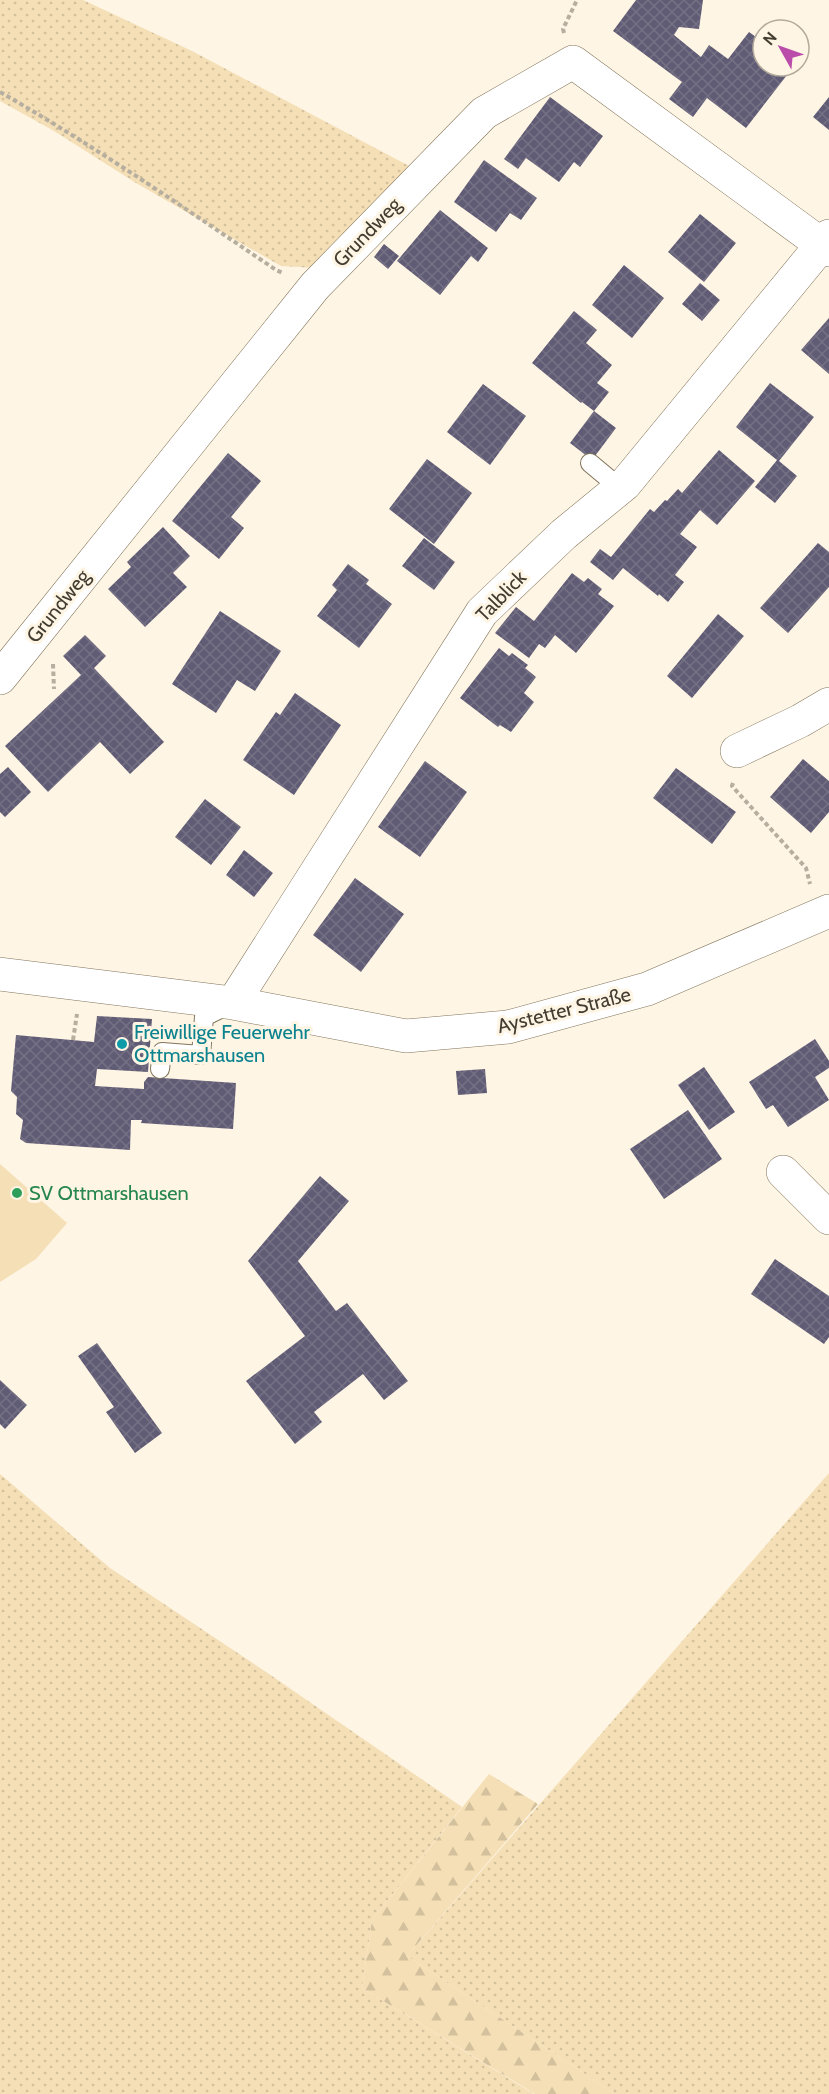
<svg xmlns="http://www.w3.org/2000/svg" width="829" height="2094" font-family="Cabin,sans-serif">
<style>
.grass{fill:url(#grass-dots)}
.forest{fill:url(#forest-firs)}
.park{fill:#f5dfb6}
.building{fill:url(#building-cross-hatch)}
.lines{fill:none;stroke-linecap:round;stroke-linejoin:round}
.lane-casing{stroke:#82755c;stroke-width:20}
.street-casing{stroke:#82755c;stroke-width:34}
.path{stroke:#b6ae9f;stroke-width:4;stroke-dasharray:4.5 3;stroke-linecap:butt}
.lane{stroke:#fff;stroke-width:18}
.street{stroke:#fff;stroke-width:33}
.culture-dot{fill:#0f9aa8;stroke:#fef5e4;stroke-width:2}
.leisure-dot{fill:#2e9e5b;stroke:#fef5e4;stroke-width:2}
.labels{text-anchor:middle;stroke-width:6;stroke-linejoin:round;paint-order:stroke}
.street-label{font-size:20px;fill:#423c31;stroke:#fef5e4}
.culture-label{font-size:20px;fill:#0d838f;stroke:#fef5e4;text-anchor:start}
.leisure-label{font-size:20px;fill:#27864d;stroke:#fef5e4;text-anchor:start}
</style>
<defs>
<pattern id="grass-dots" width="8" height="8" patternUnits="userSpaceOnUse" patternTransform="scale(1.5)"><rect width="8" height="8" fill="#f5dfb6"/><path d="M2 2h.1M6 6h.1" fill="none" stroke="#d3c09d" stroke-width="1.8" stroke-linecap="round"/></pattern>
<pattern id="forest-firs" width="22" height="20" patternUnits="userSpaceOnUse" patternTransform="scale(1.5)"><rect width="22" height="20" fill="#f5dfb6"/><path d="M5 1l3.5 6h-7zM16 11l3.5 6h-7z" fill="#d3c09d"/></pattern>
<pattern id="building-cross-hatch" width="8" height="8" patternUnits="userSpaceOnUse" patternTransform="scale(1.5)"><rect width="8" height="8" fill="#615c75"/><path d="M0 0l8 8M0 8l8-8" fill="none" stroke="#757184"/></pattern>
</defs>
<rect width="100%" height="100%" fill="#fef5e4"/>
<path class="grass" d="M 0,0 L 83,0 L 192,51 L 411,167 L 317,268 L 281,266 L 136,183 L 54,131 L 0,101 Z
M 829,1473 L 829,2094 L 615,2094 L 407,1956 Z
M 0,1474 L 110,1568 L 269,1674 L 462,1807 L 372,1920 L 362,1988 L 534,2094 L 0,2094 Z"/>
<path class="forest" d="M 489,1774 L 538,1804 L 407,1956 L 615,2094 L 535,2094 L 362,1988 L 372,1920 Z"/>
<path class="park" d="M 0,1164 L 67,1223 L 36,1259 L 0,1282 Z"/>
<path class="building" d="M 636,0 L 703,0 L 699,29 L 679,27 L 674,35 L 701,57 L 709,45 L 728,59 L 749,32 L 763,42 L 763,66 L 794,66 L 746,128 L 707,98 L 693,117 L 669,99 L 682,82 L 613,31 Z
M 550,97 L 603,136 L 580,167 L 574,162 L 559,182 L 526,158 L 518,169 L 504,159 Z
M 829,97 L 829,130 L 813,117 Z
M 484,160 L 537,198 L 521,220 L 510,213 L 496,232 L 454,202 Z
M 440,210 L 488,248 L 478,262 L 471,256 L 440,295 L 397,261 Z
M 700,214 L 736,243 L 704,282 L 668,252 Z
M 384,244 L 399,256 L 388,269 L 374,257 Z
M 624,265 L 664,298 L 632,338 L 592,305 Z
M 700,283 L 720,300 L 702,321 L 682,304 Z
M 574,311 L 597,330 L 586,343 L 612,365 L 597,383 L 609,392 L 594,411 L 582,402 L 581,403 L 532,363 Z
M 829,318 L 829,374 L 801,350 Z
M 770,383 L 814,417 L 779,461 L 797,476 L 775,503 L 755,487 L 777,460 L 736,427 Z
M 483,384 L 526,416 L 490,465 L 447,432 Z
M 594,411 L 616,428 L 592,460 L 570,443 Z
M 719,450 L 755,481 L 717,525 L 700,510 L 680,534 L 697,547 L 675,575 L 684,582 L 668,602 L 659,594 L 658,596 L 623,568 L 613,580 L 590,562 L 600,549 L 611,557 L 650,509 L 654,512 L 665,500 L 667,501 L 678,489 L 682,493 Z
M 228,453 L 261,481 L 231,517 L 244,528 L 219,559 L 172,521 Z
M 427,459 L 472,493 L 434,544 L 389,509 Z
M 163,527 L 190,556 L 173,573 L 187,587 L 145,627 L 108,589 L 131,567 L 127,562 Z
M 424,538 L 455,562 L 434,590 L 402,566 Z
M 818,543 L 829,552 L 829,587 L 788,633 L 760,608 Z
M 348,564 L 369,580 L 366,584 L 392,604 L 359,648 L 317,616 L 337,590 L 332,585 Z
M 572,573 L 584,582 L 588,578 L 602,589 L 598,594 L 614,606 L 576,653 L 555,635 L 545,648 L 539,644 L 529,658 L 495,633 L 516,607 L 534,621 Z
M 220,611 L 281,651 L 255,691 L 237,680 L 216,713 L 172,684 Z
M 718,614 L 744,636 L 692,698 L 667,676 Z
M 85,635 L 106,656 L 94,668 L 164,742 L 130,774 L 100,742 L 48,792 L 5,746 L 81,675 L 63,656 Z
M 499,648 L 509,656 L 512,653 L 528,665 L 525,668 L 536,677 L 524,693 L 534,702 L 511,732 L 500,725 L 498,727 L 460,698 Z
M 295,693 L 341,725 L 294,795 L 243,760 L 276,712 L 280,715 Z
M 803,759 L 829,781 L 829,812 L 811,833 L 770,797 Z
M 425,761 L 467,792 L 420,857 L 378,827 Z
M 8,767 L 31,792 L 5,817 L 0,812 L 0,774 Z
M 676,768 L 736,812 L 712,844 L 653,798 Z
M 205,799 L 241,827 L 211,865 L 175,837 Z
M 244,850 L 273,873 L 254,897 L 226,875 Z
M 355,878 L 404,914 L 361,972 L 313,935 Z
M 97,1016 L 152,1019 L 148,1072 L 97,1069 L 95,1086 L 144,1089 L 144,1082 L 148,1077 L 236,1083 L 233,1129 L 141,1123 L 142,1120 L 131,1120 L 130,1150 L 26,1143 L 20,1139 L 23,1120 L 16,1114 L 17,1097 L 11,1091 L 16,1035 L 94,1042 Z
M 815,1039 L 829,1061 L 829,1068 L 815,1077 L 829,1100 L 788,1127 L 773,1105 L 766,1109 L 749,1082 Z
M 704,1067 L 735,1112 L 709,1130 L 678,1085 Z
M 485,1069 L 487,1093 L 458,1095 L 456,1071 Z
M 688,1110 L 722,1159 L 664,1199 L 630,1149 Z
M 320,1176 L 349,1201 L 298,1261 L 336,1311 L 347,1303 L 408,1381 L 384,1400 L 363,1374 L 314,1412 L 322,1422 L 295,1444 L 246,1381 L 305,1336 L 248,1261 Z
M 775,1259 L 829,1296 L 829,1337 L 824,1344 L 751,1294 Z
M 97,1343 L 162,1433 L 135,1453 L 106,1412 L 114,1407 L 78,1356 Z
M 0,1380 L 27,1405 L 5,1429 L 0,1424 Z"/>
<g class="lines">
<g class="lane-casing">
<path id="lane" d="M 590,463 L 620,488
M 160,1069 L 162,1052 L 201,1055 L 204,1017 L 226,1006"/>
</g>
<g class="street-casing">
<path id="street" d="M 0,678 L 315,286 L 484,113 L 573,62 L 829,250
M 737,751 L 800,721 L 829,704
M 0,974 L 233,1003 L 406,1036 L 508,1027 L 647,989 L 829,911
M 233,1003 L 482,612 L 564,534 L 625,484 L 829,236
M 783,1172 L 829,1218"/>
</g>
<path class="path" d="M 564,33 L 563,29 L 577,0
M 0,92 C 96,147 186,209 276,270 L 283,273
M 53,664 L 54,689
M 733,783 L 732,786 L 806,868 L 810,884
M 73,1040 L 77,1014"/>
<use href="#lane" class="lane"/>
<use href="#street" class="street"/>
</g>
<circle class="culture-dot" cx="122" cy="1044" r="6"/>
<circle class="leisure-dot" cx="17" cy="1193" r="6"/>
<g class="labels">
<g class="street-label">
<text transform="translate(367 232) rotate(-46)" y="7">Grundweg</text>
<text transform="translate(501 596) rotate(-46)" y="7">Talblick</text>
<text transform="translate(58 606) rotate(-51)" y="7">Grundweg</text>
<text transform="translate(564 1010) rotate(-14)" y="7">Aystetter Straße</text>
</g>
<g class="culture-label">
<text x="134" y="1039">Freiwillige Feuerwehr<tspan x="134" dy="23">Ottmarshausen</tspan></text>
</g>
<g class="leisure-label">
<text x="29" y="1200">SV Ottmarshausen</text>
</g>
</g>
<g transform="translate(781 48) rotate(310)"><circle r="28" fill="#fef5e4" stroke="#b3ab9c" stroke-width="1.5"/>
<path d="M0-4.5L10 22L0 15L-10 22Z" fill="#ba4caa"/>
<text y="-9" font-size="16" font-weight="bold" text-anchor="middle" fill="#423c31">N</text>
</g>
</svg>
